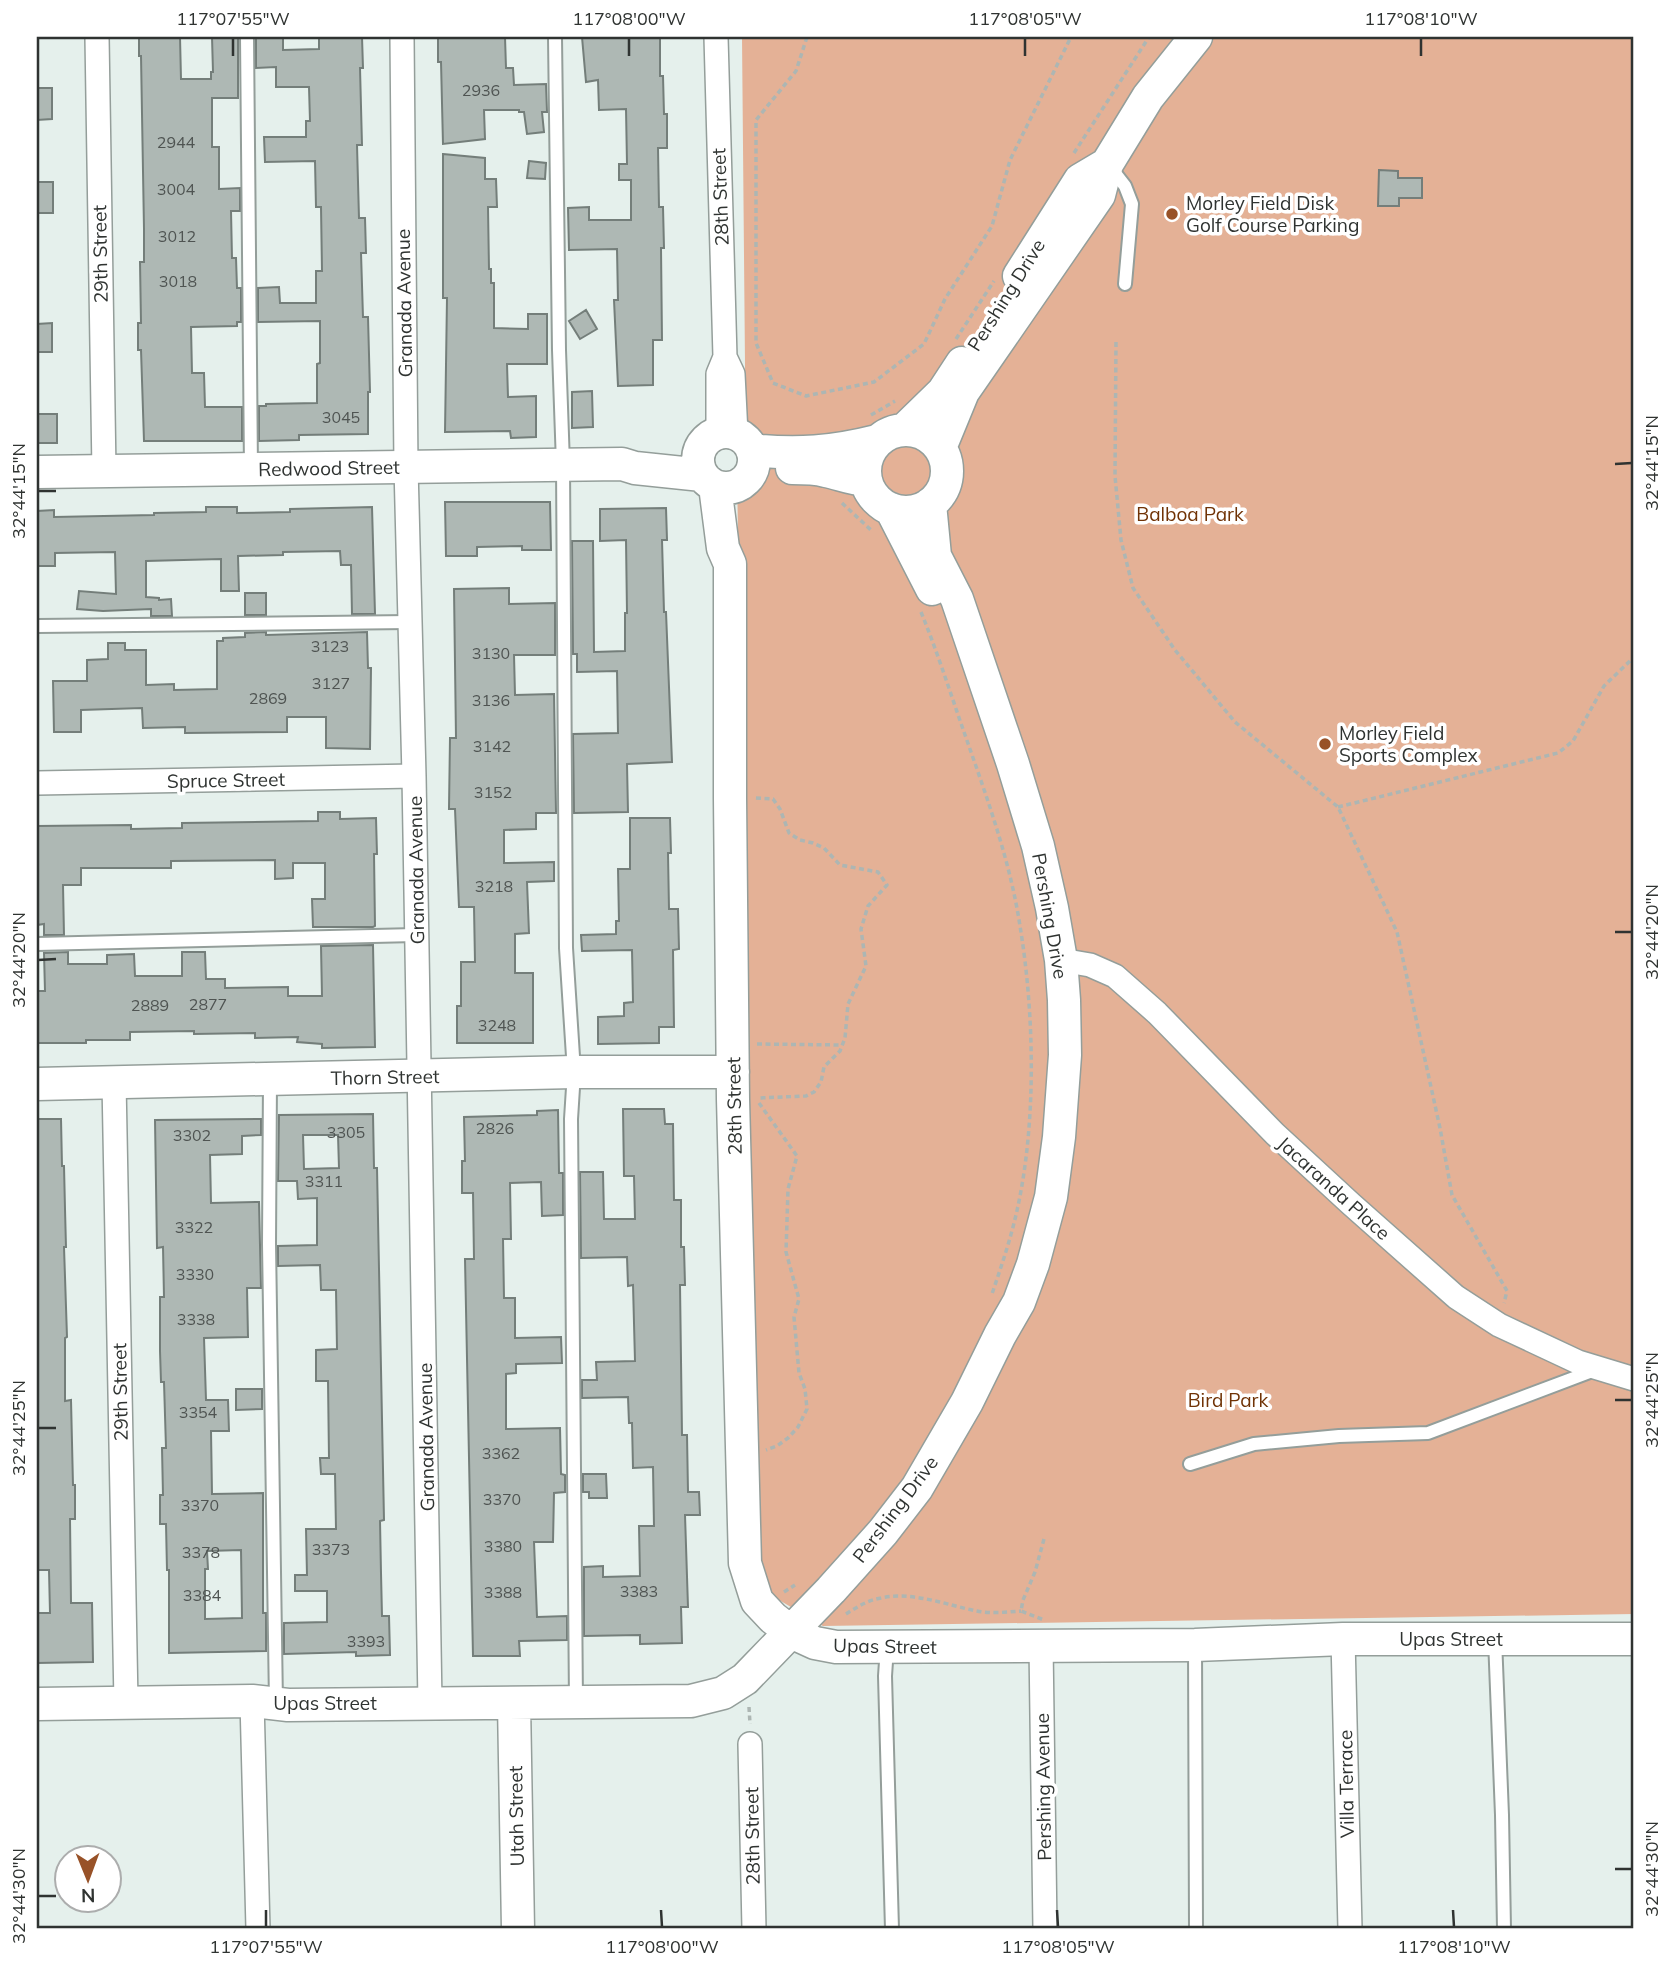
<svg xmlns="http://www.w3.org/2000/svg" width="1671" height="1966" viewBox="0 0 1671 1966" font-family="Mulish,sans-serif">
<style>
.green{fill:#e4b196}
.building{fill:#aeb8b4;stroke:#747e7a;stroke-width:2;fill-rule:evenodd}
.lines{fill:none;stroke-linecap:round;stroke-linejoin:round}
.lane-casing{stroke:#949e9a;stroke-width:16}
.street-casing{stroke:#949e9a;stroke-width:26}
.secondary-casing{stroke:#949e9a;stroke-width:35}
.path{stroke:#adb6b3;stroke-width:3.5;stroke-dasharray:5 3.5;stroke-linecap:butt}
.lane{stroke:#fff;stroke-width:12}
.street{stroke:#fff;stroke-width:23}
.secondary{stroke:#fff;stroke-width:32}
.ticks{fill:none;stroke:#2f3331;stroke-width:2.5}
.poi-dot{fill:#985228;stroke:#fff;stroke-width:2.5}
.labels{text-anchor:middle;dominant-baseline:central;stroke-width:7;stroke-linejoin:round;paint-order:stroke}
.number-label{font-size:16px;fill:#4f5452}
.street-label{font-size:19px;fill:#2f3331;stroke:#fff}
.poi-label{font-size:19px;fill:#2f3331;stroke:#fff;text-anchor:start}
.park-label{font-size:19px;fill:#703306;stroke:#fff}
.neatline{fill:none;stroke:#2f3331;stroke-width:2.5}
.ticks-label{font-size:18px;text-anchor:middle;fill:#2f3331}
</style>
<rect width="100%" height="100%" fill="#e5f0ec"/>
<path class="green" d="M742,37H1634V1614L823,1626L774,1597L755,1610L737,472L746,474Z"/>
<path class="building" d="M139,37H180L181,79H211V72H213L212,37H238V98H212V147H219V189L240,188V211H231L232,258H236L237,288H241V322H237V326L191,327L192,373H204L205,407H242V441H144L141,350H138V323H141L140,262H144V229L141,56H139Z
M256,37H283V50L319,49V37H362L363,68H360L362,145H357L359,218H365L366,253H361L363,317H368L370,392H368V434L299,435V440L259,441V406H266V404L317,403V364L320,363V321L258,322V288L279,287L280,303H316V271H322L321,207H316L315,161L265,162L264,137H306V121H310L309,87H276V67L256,68Z
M438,37H505L506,68H513L514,85L546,84L547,112H542L544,132L527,134L524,112H519V110H484L485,139L443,144L441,62H438Z
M582,37H660V76H663L664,114H667V148H658L659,207H663L664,248H661L662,340H653V385L618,386L614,300H618L617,249L569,250L568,208L589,207V220H631V180H619V164H627L626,109L599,110L598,80L586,82Z
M37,88H52V119L37,120Z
M443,154L485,158V179H496L497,207H488L489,269H491V283H494V328L528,329V314H547V364H507L508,397L536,396V437L511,438L510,431L445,432L447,298H443Z
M529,161L546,163L545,179L527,178Z
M1379,170L1398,171V178H1422V198H1399V206H1378Z
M37,182H53V213H37Z
M586,310L597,329L580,339L569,321Z
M52,323V352H37V324Z
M592,391L593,427L572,428V392Z
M37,414H57V443H37Z
M445,502H550L551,550H522V546L477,547V556H446Z
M206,507H237V513L290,512V509L372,507L375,614H352L351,565H341L340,551L283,552V555L238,556L239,591H221V559L146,561V597L159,598V600L171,599L172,616H151V609L103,611L77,609L79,591L116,594L115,552L55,553V566H37V511L54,510V517L154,515V513L206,512Z
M666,508L667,540H662L664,612H666L672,762L627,764L628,812L574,813L573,734L618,733L617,671L577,672V654H573L572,541H593L594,652L625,651V613H627L626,540L600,541V509Z
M509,588V604L555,603V655H514L515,695L554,694L556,813H536V829L504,830V863L554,862V881L527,882L529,933L515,934V973H533V1043H457V1006H461V962H475L474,907H459L455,809H449L450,738H456L454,589Z
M245,593H266V615H245Z
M266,632V635L367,632L368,668H371L370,749L326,748V717H287V732L185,733V727L143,728L142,708L81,710V732H54L53,681H87V660L108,659V643H125V650H146V685L174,684V690L217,689V641H223V638L245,637V633Z
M318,812H340V819L376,818L377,854H374L375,926L373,927H313L312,899H325V863H293V878L275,879V860L171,861V868H81V885H63L64,935H44V924L37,925V826L131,825V829L182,828V823L318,821Z
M630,818H670L671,853H668L669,909H678L679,949L673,950L674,1027H659V1043L598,1044V1017L624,1016V1003L633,1002L632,950L582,951L581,935L616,934V921H619L618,869H630Z
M373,945L375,1047L322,1048V1044L297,1042L298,1037L255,1038V1033L194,1034V1031L130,1032V1040H86V1043H37V991H45L44,953L68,952V964H107V955L134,954L135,976H182V952H205L206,979H225V988L288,987V996H322L321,946Z
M623,1109H664L665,1124H673L674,1200H681V1247H684L685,1285H680L682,1435H687L688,1492H699L700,1515H685L688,1607H681L682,1643L640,1644V1635L584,1636V1567L603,1566V1577L640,1576L639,1526H654L653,1467L633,1468L632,1423H629L628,1397L582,1398V1380H597L596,1362L635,1361L633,1285L628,1286L627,1257L581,1258L580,1172H603L604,1219H635L634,1176H624Z
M558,1110L559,1173H563V1215L542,1216L541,1182L510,1183L511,1239H503L504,1298H515V1338L561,1337L562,1363L516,1364V1373L506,1374V1429L560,1428L561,1474L565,1475V1492L554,1493L553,1542H534L537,1617L567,1616V1640L519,1641L520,1656H473L465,1259H474L473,1193H462V1161H465L464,1117L537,1115V1111Z
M373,1114L374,1168H377L384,1520L380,1521L381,1573L382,1616H389L390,1655L356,1656V1652L284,1654V1623L327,1622V1591H295V1575H307L306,1529H336L335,1474H321L320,1458H329L328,1381H316V1350L337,1349L336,1290H321L320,1265L278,1266V1246L317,1245V1198L298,1199L297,1181H278L279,1115ZM303,1135H338L339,1168L304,1169Z
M37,1119H61L62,1166H64L65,1209L66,1247H64L67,1337L65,1338V1401L71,1400L73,1485H75V1519H70L71,1603H92L93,1662L37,1663V1613H50L49,1570H37Z
M261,1119V1135L242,1136V1154L210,1155L211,1203L259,1202L261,1288H247L248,1337L204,1338L206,1400H228L229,1431H211L212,1494L263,1493V1613H266V1651L169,1653V1570H167L166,1524H160V1495H163L162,1448H166L164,1382H161L160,1351V1297H164L163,1247L157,1248L155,1120ZM241,1550L242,1618L205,1619V1569H208L207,1551Z
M236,1389H262V1409L236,1410Z
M583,1474H606L607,1498H589V1492H583Z"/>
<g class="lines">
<g class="lane-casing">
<path id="lane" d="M247,37L251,469
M555,37L559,350L563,464L566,948L574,1072L571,1119L576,1702
M1111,168L1125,186L1132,204L1125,284
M37,626L410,622
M37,944L416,935
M270,1079L269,1244L276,1703
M1190,1464L1254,1444L1339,1436L1428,1433L1595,1370
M1495,1639L1502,1815L1504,1929
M1195,1645L1196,1929
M887,1647L885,1676L892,1929"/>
</g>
<g class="street-casing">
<path id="street" d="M97,37L104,471
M402,37L406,467L414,776L430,1703
M716,37L725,357L718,374V434
M725,357L733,374L736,434
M37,783L414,776
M1061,960L1090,965L1115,976L1157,1013L1275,1134L1351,1204L1456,1297L1499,1325L1578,1362L1634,1379
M114,1082L126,1702
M1343,1639L1350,1929
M1041,1645L1045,1929
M252,1701L258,1929
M750,1744L754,1929"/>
</g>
<g class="secondary-casing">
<path id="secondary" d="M1019,276L1080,180L1107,164
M905,429L943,392L962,363
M865 471a41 41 0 1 1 82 0a41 41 0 1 1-82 0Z
M698 460a28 28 0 1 1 56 0a28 28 0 1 1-56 0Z
M940,448L963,392L1099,195L1107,164L1148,97L1196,37
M752,450C797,455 833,452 877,441
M792,468C804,468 815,468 826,471C840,474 851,479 866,480
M37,472L622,464L635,468L702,475
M715,486L723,548L730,564V798L733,1099L745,1563L757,1601L773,1618L791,1632L815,1643L836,1647L1195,1645L1343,1639H1634
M891,509L932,589
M37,1084L574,1072H733
M514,1703L518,1929
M37,1704L252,1701L288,1705L691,1701L723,1693L745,1679L831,1590L883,1532L917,1488L967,1402L1000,1335L1019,1302L1033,1264L1051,1197L1059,1137L1065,1055L1064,1000L1061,960L1052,908L1038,846L1013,764L957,599L935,556L930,504"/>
</g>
<path class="path" d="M807,37L796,71L756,120V343L773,383L806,396L874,382L924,344L945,299L992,226L1010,160L1071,37
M1074,153L1149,37
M956,339L994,281
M1116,342L1115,476L1121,540L1133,588L1175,650L1235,722L1338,807L1397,932L1440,1128L1452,1195L1507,1291L1504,1303
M871,415L895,401
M842,503L872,531
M921,612C937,651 950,692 964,732C986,795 1010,860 1020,926C1035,1017 1037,1133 1014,1223C1008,1247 1000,1270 992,1294
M756,798L773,799L780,809L789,833L800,840L813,843L824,848L840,865L878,872L887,885L868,906L861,929L866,966L848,1004L845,1038L840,1051L824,1067L821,1082L814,1092L806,1096L758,1098
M1338,807L1558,753L1573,741L1604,686L1634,657
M757,1044L842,1045
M759,1103L797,1156L788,1189L786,1252L799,1299L794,1317L799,1373L805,1389L807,1409L798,1427L788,1438L777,1446L766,1450
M1044,1539L1035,1572L1023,1600L1021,1611L1044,1620
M784,1592L795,1585
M846,1614C857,1607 868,1600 881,1598C913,1591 946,1605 977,1611C991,1614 1007,1612 1021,1611
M749,1707L750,1724"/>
<use href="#lane" class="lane"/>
<use href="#street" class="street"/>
<use href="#secondary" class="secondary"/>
</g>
<path class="ticks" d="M233,38V56M629,38V56M1025,38V56M1421,38V56M1615,464L1632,463M38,491H56M1615,932H1632M38,960L56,959M1615,1400H1632M38,1428H56M1615,1869H1632M38,1896H56M266,1910V1927M661,1910L662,1927M1057,1910L1058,1927M1453,1910L1454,1927"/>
<g class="poi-dot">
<circle cx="1172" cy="214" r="7"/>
<circle cx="1325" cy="744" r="7"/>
</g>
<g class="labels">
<g class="number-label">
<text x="481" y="90">2936</text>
<text x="176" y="142">2944</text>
<text x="176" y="189">3004</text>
<text x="177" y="236">3012</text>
<text x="178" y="281">3018</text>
<text x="341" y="417">3045</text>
<text x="330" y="646">3123</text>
<text x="491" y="653">3130</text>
<text x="331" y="683">3127</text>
<text x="268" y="698">2869</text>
<text x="491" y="700">3136</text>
<text x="492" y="746">3142</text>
<text x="493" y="792">3152</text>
<text x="494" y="886">3218</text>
<text x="208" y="1004">2877</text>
<text x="150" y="1005">2889</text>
<text x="497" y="1025">3248</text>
<text x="495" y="1128">2826</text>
<text x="346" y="1132">3305</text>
<text x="192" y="1135">3302</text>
<text x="324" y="1181">3311</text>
<text x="194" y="1227">3322</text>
<text x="195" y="1274">3330</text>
<text x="196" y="1319">3338</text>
<text x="198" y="1412">3354</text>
<text x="501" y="1453">3362</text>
<text x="502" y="1499">3370</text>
<text x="200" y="1505">3370</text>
<text x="503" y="1546">3380</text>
<text x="331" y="1549">3373</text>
<text x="201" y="1552">3378</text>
<text x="639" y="1591">3383</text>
<text x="503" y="1592">3388</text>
<text x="202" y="1595">3384</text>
<text x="366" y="1641">3393</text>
</g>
<g class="street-label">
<text transform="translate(720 197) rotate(-92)">28th Street</text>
<text transform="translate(100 254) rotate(-91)">29th Street</text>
<text transform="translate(1006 295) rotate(-58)">Pershing Drive</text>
<text transform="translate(404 303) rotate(-91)">Granada Avenue</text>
<text transform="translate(329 468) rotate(-1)">Redwood Street</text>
<text transform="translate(226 780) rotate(-1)">Spruce Street</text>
<text transform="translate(416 870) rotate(-91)">Granada Avenue</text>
<text transform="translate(1050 916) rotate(80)">Pershing Drive</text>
<text transform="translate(385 1077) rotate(-1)">Thorn Street</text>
<text transform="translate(734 1106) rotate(-91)">28th Street</text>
<text transform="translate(1334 1188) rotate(42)">Jacaranda Place</text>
<text transform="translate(120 1392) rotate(-91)">29th Street</text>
<text transform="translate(426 1437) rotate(-91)">Granada Avenue</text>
<text transform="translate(895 1509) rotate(-53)">Pershing Drive</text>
<text x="1451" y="1639">Upas Street</text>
<text transform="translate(885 1646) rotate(1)">Upas Street</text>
<text x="325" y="1703">Upas Street</text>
<text transform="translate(1346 1784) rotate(-91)">Villa Terrace</text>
<text transform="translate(1043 1787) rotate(-91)">Pershing Avenue</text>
<text transform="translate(516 1816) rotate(-91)">Utah Street</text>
<text transform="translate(752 1836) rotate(-91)">28th Street</text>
</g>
<g class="poi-label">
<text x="1186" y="203">Morley Field Disk<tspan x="1186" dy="22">Golf Course Parking</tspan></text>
<text x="1339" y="733">Morley Field<tspan x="1339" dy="22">Sports Complex</tspan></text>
</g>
<g class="park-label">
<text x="1190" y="514">Balboa Park</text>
<text x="1228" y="1400">Bird Park</text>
</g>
</g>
<rect width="1671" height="1966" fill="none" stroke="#ffffff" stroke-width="77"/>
<g transform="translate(88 1879) rotate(179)"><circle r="33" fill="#ffffff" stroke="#acadad" stroke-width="2"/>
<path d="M0-5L12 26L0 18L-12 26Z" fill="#985228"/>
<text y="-10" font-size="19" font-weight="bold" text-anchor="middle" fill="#2f3331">N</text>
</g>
<rect x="38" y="38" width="1594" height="1889" class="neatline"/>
<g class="ticks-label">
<text x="233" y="25">117°07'55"W</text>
<text x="629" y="25">117°08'00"W</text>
<text x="1025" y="25">117°08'05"W</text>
<text x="1421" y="25">117°08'10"W</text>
<text transform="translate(1652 463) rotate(-90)" y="6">32°44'15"N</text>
<text transform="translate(19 491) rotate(-90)" y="6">32°44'15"N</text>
<text transform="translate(1652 932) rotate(-90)" y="6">32°44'20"N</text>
<text transform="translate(19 960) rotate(-90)" y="6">32°44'20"N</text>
<text transform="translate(1652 1400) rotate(-90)" y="6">32°44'25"N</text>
<text transform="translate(19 1428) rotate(-90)" y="6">32°44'25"N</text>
<text transform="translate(1652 1869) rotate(-90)" y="6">32°44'30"N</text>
<text transform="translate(19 1896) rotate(-90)" y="6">32°44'30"N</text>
<text x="266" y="1953">117°07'55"W</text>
<text x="662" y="1953">117°08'00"W</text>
<text x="1058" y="1953">117°08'05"W</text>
<text x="1454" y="1953">117°08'10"W</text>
</g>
</svg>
